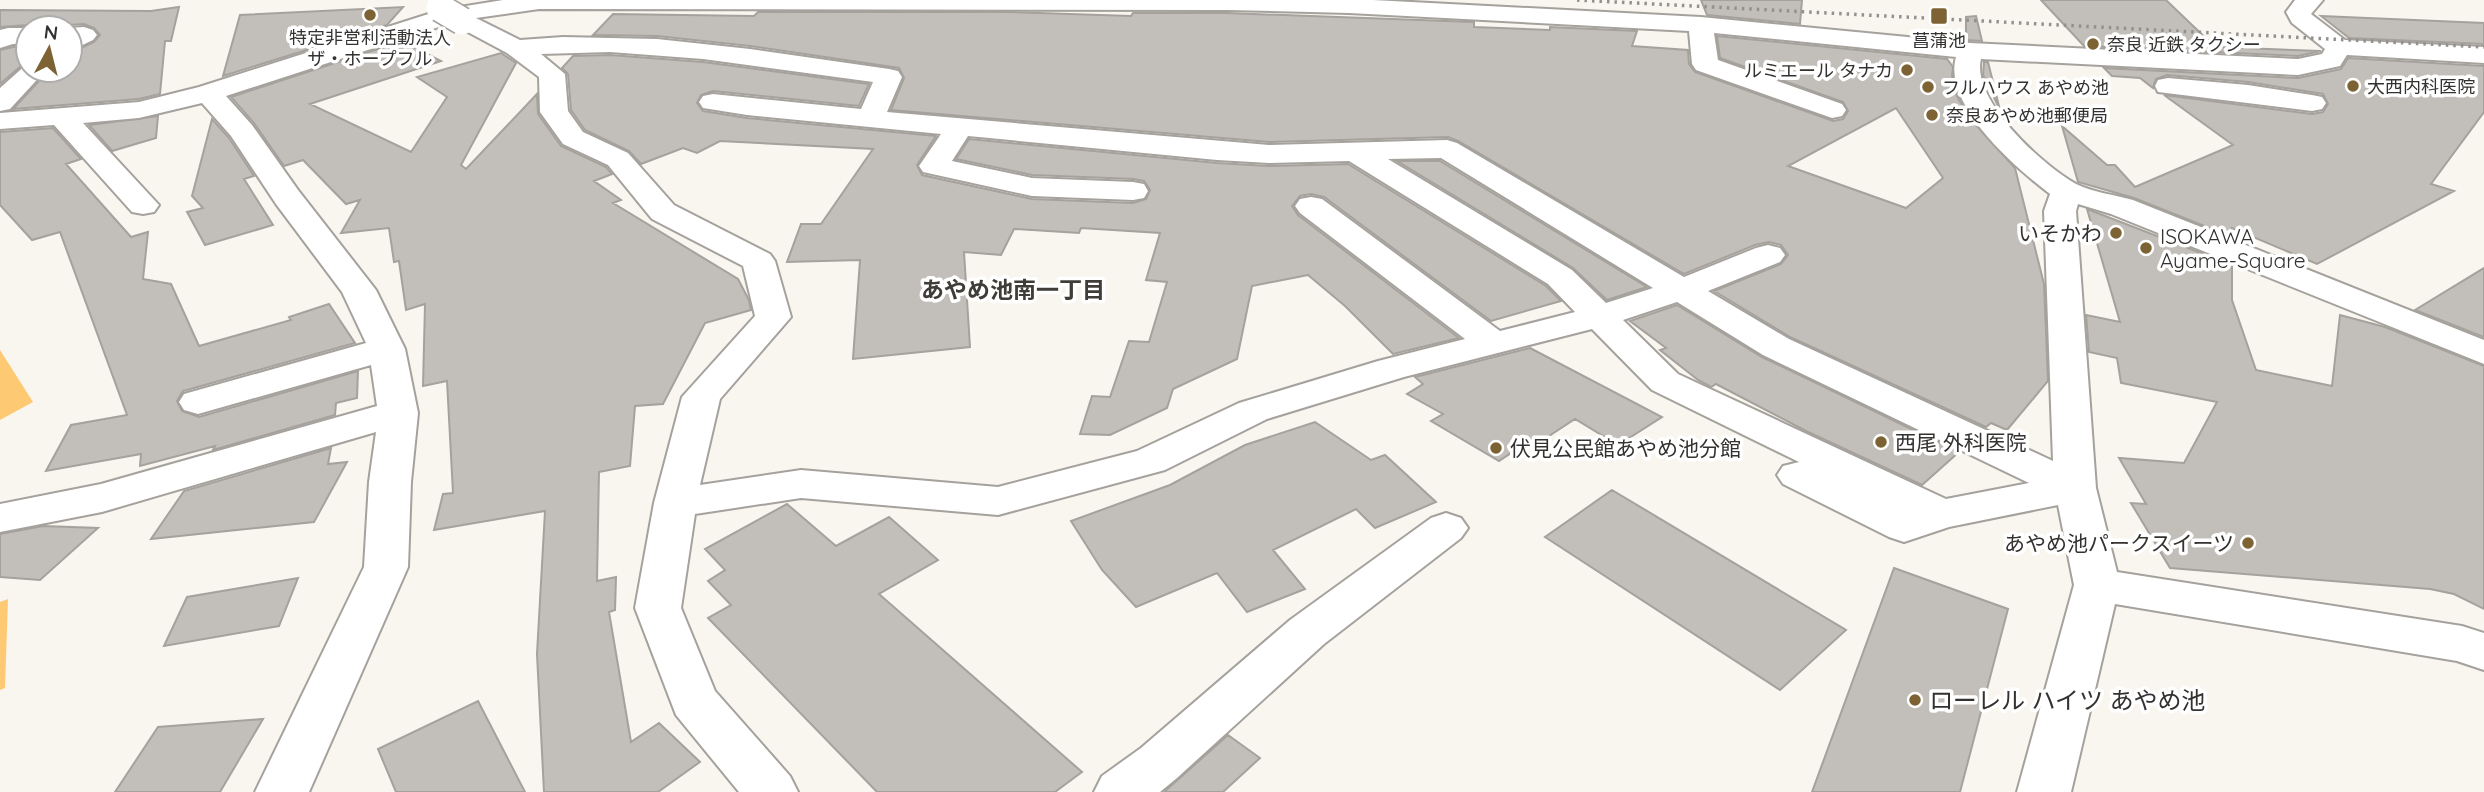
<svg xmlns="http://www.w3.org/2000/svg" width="2484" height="792" viewBox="0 0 2484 792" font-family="Quicksand,'Noto Sans JP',sans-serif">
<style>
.water{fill:#fdca73}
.building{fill:#c2beb9;stroke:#a5a19c;stroke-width:2;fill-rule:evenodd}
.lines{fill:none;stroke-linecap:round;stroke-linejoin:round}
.minor-casing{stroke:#a5a19c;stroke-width:4}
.minor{fill:#fff;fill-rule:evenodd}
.rail{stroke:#93918d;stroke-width:3.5;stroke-dasharray:2.5 5;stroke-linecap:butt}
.minor-bridge-casing{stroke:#a5a19c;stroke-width:30;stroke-linecap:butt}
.minor-bridge{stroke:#fff;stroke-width:27}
.poi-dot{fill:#7d6234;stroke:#fff;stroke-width:2.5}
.labels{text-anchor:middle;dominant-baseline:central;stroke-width:7;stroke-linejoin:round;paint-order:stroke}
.far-poi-label{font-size:18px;fill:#343230;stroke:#fff;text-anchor:start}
.poi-label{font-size:21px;fill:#343230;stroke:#fff;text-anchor:start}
.neighbourhood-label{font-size:23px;font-weight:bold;fill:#403d38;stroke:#fff}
.near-poi-label{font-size:24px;fill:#343230;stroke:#fff;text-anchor:start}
</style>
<rect width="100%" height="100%" fill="#f9f6f0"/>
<path class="water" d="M0,350L33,402L0,420Z
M8,599L5,688L0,690V602Z"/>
<path class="building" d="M1701,0H1802L1800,24L1707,15Z
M2041,0H2166L2215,47L2321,51L2298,56L2084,46Z
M179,7L171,41H165L160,94L139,99L13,109L49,70H70V53L94,42L100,35L94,28L84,24L68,25L65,28H31L28,25L0,27V10L151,11Z
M403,7L387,25L223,76L240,15Z
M758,12H1012L1131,16L1133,13H1227L1474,22V27L1550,30V27L1637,31L1632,46L1688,50L1689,64L1695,72L1833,121L1843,119L1848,111L1843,102L1720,58L1717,36L1947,59L1953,67L1952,76L1957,96L1968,116L2015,168L2044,284L2048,381L2007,430L1991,423L1986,427L1790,337L1714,291L1781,264L1788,255L1781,245L1769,242L1755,245L1684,274L1458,141L1448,137L1269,142L891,110L904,78L899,68L750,46L657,36L593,35L613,14L754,16ZM1896,108L1943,178L1906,208L1788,166Z
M1976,16L1982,41L1966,40V17Z
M2321,16L2484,23V44L2349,38Z
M402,41L441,61L310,104L411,152L447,97L417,77L501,53L516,63L461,165L466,169L537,94L538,114L561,146L606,167L612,174L594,181L621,200L613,203L738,279L749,300L751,310L705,323L663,404L635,406L630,466L599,472L597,581L616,577L615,610L609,612L631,742L659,723L700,762L658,792H544L537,654L545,511L434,530L443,494L453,493L447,381L423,386L425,304L406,310L399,261L394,262L389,228L341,233L360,200L346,204L303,160L284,166L254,123L231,97Z
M13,47H28V60L0,84V50Z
M610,55L703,62L869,84L859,106L713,91L701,95L697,103L703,111L747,118L936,136L917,165L922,175L1032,199L1133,203L1146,199L1150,190L1144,181L1133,179L1032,175L956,159L969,139L1217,163L1269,166L1348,164L1546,286L1561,301L1491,321L1324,197L1311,194L1300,196L1292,206L1298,215L1459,338L1393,354L1345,306L1308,275L1252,286L1237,359L1173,389L1167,408L1110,435L1080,434L1092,396L1110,397L1129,341L1149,342L1167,282L1146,280L1160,233L1081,228L1079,233L1014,229L1001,255L964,252L970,347L853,359L860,260L787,262L801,224H821L873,149L720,141L697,153L683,148L641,164L629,151L585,130L571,110L568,74L562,68L573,56Z
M2348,58L2484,66V112L2431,184L2454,191L2317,264L2232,228V237L2134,198L2078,182L2062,126L2107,165H2115L2135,187L2233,145L2164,95L2312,114L2323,112L2328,104L2323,94L2248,82L2167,75L2156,79L2153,88L2140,78L2112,76L2104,68L2298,78L2341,69Z
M1984,62H1988L2000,110L1983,75Z
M158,116L156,138L112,151L89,125Z
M212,119L229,138L254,176L244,179L273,225L205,245L187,212L203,208L192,196Z
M53,128L81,159L66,164L131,237L148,232L143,279L171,284L199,346L291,320L289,317L329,304L355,343L183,391L177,401L182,411L199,417L358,371L357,398L336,403L335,415L213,450L215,446L140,466L141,454L46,471L71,425L127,415L60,232L32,240L0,205V132Z
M1397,161H1440L1647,287L1607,300L1573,268Z
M2087,209L2232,265V300L2256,370L2332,386L2340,315L2385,327L2484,366V609L2454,594L2430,589L2170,568L2131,503L2146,504L2119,458L2184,463L2217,402L2121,383L2117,358L2089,352L2086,315L2120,322Z
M2484,268V337L2415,310Z
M1677,305L1762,357L1959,452L1922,485L1806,431L1716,384L1711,387L1698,380L1660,350L1666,348L1630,321Z
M1530,348L1662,417L1618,445L1575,419L1540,442L1532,439L1499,461L1431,421L1443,414L1407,394L1423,384L1415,377Z
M1315,422L1371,460L1385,455L1436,502L1375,528L1356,509L1273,550L1305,589L1247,612L1217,573L1136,607L1102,570L1071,521L1170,485L1245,445Z
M331,448L328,464L347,462L314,522L151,539L184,491Z
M1612,490L1846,630L1780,690L1545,537Z
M787,504L836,546L889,517L938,560L879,594L1082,772L1055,792H877L708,618L731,605L708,581L725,570L705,549Z
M43,526L98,528L40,580L0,577V534Z
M1894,568L2008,609L1960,792H1812Z
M298,578L279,626L164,646L187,597Z
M478,701L525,792H396L378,749Z
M263,719L220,792H115L158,727Z
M1228,735L1260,758L1223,792H1164Z"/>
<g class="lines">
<g class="minor-casing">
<path id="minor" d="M503,0H1373L1701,17L1970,43L2298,59L2322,54L2325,49L2292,23L2286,12L2295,0H2323L2311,14L2345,40L2484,47V63L2347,55L2340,66L2298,75L1981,59C1971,100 2042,165 2076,184C2092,192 2115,195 2133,200L2484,340V364L2111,214L2078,204L2076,211L2096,488L2117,572L2462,626L2484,633V670L2457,661L2115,604L2071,792H2017L2074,585L2058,505L1949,527L1904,542L1889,537L1783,484L1777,475L1783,466L1799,462L1652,390L1592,329L1404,377L1267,419L1165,470L998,515L801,498L695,514L681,608L715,691L790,776L798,792H739L676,715L635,608L654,503L682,397L755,316L743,266L652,219L608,165L563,144L540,112L539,77L507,53L451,23L226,96L252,125L298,190L376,290L405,349L418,413L411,482L408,567L309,792H255L364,567L369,482L376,432L102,512L0,532V504L101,484L377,406L371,365L198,414L184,410L179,402L184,394L366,343L342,292L276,204L231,136L202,103L139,118L83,123L159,205L154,212L143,214L132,212L54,125L0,129V113L139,102L199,87L441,10ZM539,9L1227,10L1349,13L1689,31L1692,64L1696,70L1832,118L1842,116L1846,110L1842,104L1718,60L1714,33L1956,57C1942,105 2016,168 2050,194L2044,211L2053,461L1789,339L1708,291L1780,262L1785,255L1780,248L1768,245L1756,248L1684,277L1457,143L1447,140L1269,145L887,112L902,77L898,71L889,69L750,49L657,39L563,37L520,40L476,18ZM610,52L703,59L873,82L861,109L713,94L703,96L699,102L703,108L747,115L941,134L919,166L923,172L1032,196L1133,200L1144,198L1148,191L1144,184L1133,182L1032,178L952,161L968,136L1217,160L1269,163L1349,161L1548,284L1575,312L1500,331L1322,199L1311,197L1300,199L1295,206L1300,213L1465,339L1378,361L1239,403L1137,451L998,487L801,470L700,485L720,399L791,317L775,261L770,254L674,205L628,153L583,132L568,111L565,74L541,54ZM1441,158L1653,288L1606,303L1572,270L1388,159ZM1677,302L1763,355L2029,483L1946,499L1678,374L1623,320Z
M84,27L93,30L97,35L93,40L70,51L68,28Z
M8,28H28V44H13L0,48V30Z
M28,63V70H46L10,109L0,111V88Z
M2168,78L2248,85L2312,95L2322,97L2326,103L2322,109L2312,111L2158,92L2155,86L2158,80Z
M1446,513L1461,518L1468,528L1461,538L1324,644L1177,778L1160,792H1094L1102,776L1141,748L1290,620L1431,518Z"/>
</g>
<use href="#minor" class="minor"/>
<path class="rail" d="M1577,0L2484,47"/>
<g class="minor-bridge-casing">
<path id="minor-bridge" d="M440,8L462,21"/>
</g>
<use href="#minor-bridge" class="minor-bridge"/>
</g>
<g class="poi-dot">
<circle cx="370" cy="15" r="7"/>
<rect x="1930" y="7" width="18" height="18" rx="3.5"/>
<circle cx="2093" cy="44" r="7"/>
<circle cx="1907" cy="70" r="7"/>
<circle cx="2353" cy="86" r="7"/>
<circle cx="1928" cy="87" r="7"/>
<circle cx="1932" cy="115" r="7"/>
<circle cx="2116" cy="233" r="7"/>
<circle cx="2146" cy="248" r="7"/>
<circle cx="1881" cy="442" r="7"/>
<circle cx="1496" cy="448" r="7"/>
<circle cx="2248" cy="543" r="7"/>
<circle cx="1915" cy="700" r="7"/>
</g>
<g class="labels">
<g class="far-poi-label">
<text x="370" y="37" text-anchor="middle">特定非営利活動法人<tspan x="370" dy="21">ザ・ホープフル</tspan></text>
<text x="1939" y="40" text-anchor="middle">菖蒲池</text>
<text x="2107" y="44">奈良 近鉄 タクシー</text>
<text x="1893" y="70" text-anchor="end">ルミエール タナカ</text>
<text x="2367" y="86">大西内科医院</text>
<text x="1942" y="87">フルハウス あやめ池</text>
<text x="1946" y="115">奈良あやめ池郵便局</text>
</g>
<g class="poi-label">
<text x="2102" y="233" text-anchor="end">いそかわ</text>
<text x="2160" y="236">ISOKAWA<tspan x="2160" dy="24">Ayame-Square</tspan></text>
<text x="1895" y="442">西尾 外科医院</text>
<text x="1510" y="448">伏見公民館あやめ池分館</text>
<text x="2234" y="543" text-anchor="end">あやめ池パークスイーツ</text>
</g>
<g class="neighbourhood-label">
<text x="1013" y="289">あやめ池南一丁目</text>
</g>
<g class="near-poi-label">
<text x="1929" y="700">ローレル ハイツ あやめ池</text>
</g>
</g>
<g transform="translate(49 49) rotate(7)"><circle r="33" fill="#ffffff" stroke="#aeadac" stroke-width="2"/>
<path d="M0-5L12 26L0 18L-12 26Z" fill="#7d6234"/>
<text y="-10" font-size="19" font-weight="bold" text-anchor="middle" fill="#343230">N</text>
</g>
</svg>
